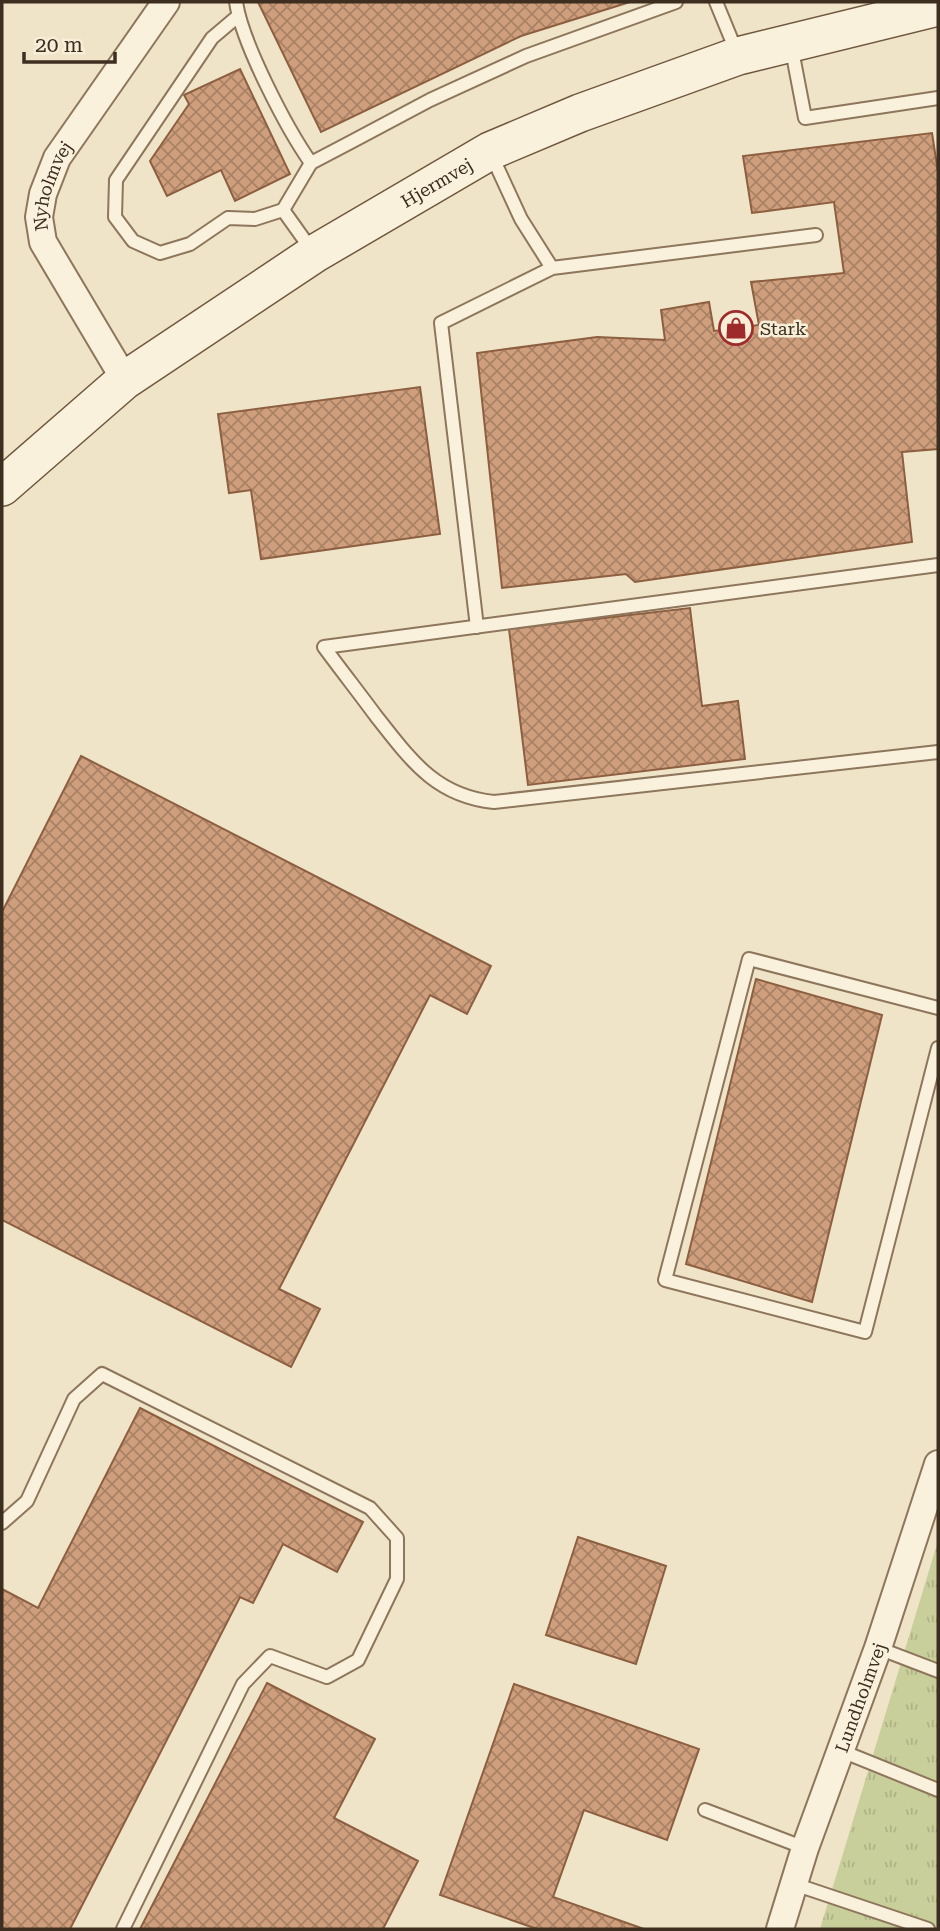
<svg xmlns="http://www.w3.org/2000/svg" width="940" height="1931" viewBox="0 0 940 1931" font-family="'Roboto Serif',serif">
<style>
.grass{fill:url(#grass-tufts)}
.building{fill:url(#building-cross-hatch);stroke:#8d5f41;stroke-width:2}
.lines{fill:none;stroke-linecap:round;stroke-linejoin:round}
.lane-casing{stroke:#8d765c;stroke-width:16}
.street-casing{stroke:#8d765c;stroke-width:30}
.secondary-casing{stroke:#6f573f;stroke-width:40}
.lane{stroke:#faf1dc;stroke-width:12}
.street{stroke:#faf1dc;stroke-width:26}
.secondary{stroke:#faf1dc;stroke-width:37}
.labels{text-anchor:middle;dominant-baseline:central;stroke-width:5;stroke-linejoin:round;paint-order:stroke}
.street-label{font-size:18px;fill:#3d2e20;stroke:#f7eed8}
.poi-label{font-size:18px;fill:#3d2e20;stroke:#f7eed8;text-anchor:start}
</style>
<defs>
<pattern id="grass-tufts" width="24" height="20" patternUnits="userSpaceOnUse" patternTransform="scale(1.75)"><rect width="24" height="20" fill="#c9cf9b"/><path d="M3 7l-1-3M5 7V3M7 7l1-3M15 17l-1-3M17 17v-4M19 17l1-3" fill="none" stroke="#aeb285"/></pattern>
<pattern id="building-cross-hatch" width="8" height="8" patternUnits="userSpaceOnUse" patternTransform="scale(1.75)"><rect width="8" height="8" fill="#cf9f7d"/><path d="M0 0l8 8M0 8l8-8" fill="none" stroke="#a98266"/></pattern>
</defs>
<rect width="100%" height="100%" fill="#f0e4c8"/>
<path class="grass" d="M938,1541V1929H820Z"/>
<path class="building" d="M258,2H630L521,36L321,132Z
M240,69L290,174L235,201L221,170L167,196L150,161L189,104L184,95Z
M932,133L938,172V449L902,452L912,542L635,582L626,574L502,588L477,353L597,337L665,340L661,310L709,302L714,331L759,325L751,282L844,273L834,202L752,213L743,156Z
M420,387L440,534L261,559L251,490L229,493L218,414Z
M690,608L702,706L738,701L745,759L528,785L509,629Z
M81,756L491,966L467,1014L430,995L279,1289L320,1309L291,1367L2,1220V912Z
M756,979L882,1015L812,1302L686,1264Z
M140,1408L363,1522L337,1572L283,1544L253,1603L240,1597L70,1929H2V1589L38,1608Z
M578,1537L666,1566L636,1664L546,1635Z
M267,1683L375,1739L334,1818L418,1861L383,1929H140Z
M514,1684L699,1749L667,1840L584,1810L553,1897L644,1929H537L440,1895Z"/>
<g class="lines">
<g class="lane-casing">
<path id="lane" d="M236,2C242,43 287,129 311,163
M716,2L737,53
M238,16L212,38L116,180L115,217L133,241L160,253L190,244L228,218L255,219L283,210L311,163L351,142L430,100L526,56L676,2
M791,45L805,118L938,98
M491,154L521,219L552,268
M283,210L313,252
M938,565L324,647C341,670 359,693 376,716C410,759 435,796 494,802L938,752
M477,627L441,323L552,268L816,235
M938,1008L749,959L665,1280L865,1332L938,1048
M2,1523L27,1501L74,1399L102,1374L370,1508L397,1538V1579L358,1660L327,1677L270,1656L243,1684L123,1929
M878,1648L938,1671
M839,1750L938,1790
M705,1810L805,1848
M794,1884L928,1929"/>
</g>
<g class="street-casing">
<g id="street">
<path id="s1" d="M125,380L43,242L39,217L43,194L57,158L166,2"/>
<path id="s2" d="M780,1929L805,1848L878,1648L938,1464"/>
</g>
</g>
<g class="secondary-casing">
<g id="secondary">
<path id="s3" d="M2,487L125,380L314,254L490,151L580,113L738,56L938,7"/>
</g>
</g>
<use href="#lane" class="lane"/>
<use href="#street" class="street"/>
<use href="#secondary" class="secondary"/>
</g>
<defs>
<g id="shop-ring" transform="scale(1.75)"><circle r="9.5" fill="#f7eed8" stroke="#9e2a2b" stroke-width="1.5"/><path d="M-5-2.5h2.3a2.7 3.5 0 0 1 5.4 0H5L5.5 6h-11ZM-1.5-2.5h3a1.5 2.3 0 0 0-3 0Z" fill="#9e2a2b"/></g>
</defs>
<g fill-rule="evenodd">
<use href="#shop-ring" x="736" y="328"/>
</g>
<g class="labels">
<g class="street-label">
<text stroke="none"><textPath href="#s3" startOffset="532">Hjermvej</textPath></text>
<text stroke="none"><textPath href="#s1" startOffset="219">Nyholmvej</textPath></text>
<text stroke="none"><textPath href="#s2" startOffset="245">Lundholmvej</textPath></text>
</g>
<g class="poi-label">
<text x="760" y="328">Stark</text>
</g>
</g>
<rect width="940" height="1931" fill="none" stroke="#3d2e20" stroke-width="7"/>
<path d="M24 52v10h91v-10" fill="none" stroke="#3d2e20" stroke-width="3.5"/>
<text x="35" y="52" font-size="21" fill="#3d2e20" stroke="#f7eed8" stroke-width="5" paint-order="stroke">20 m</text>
</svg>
